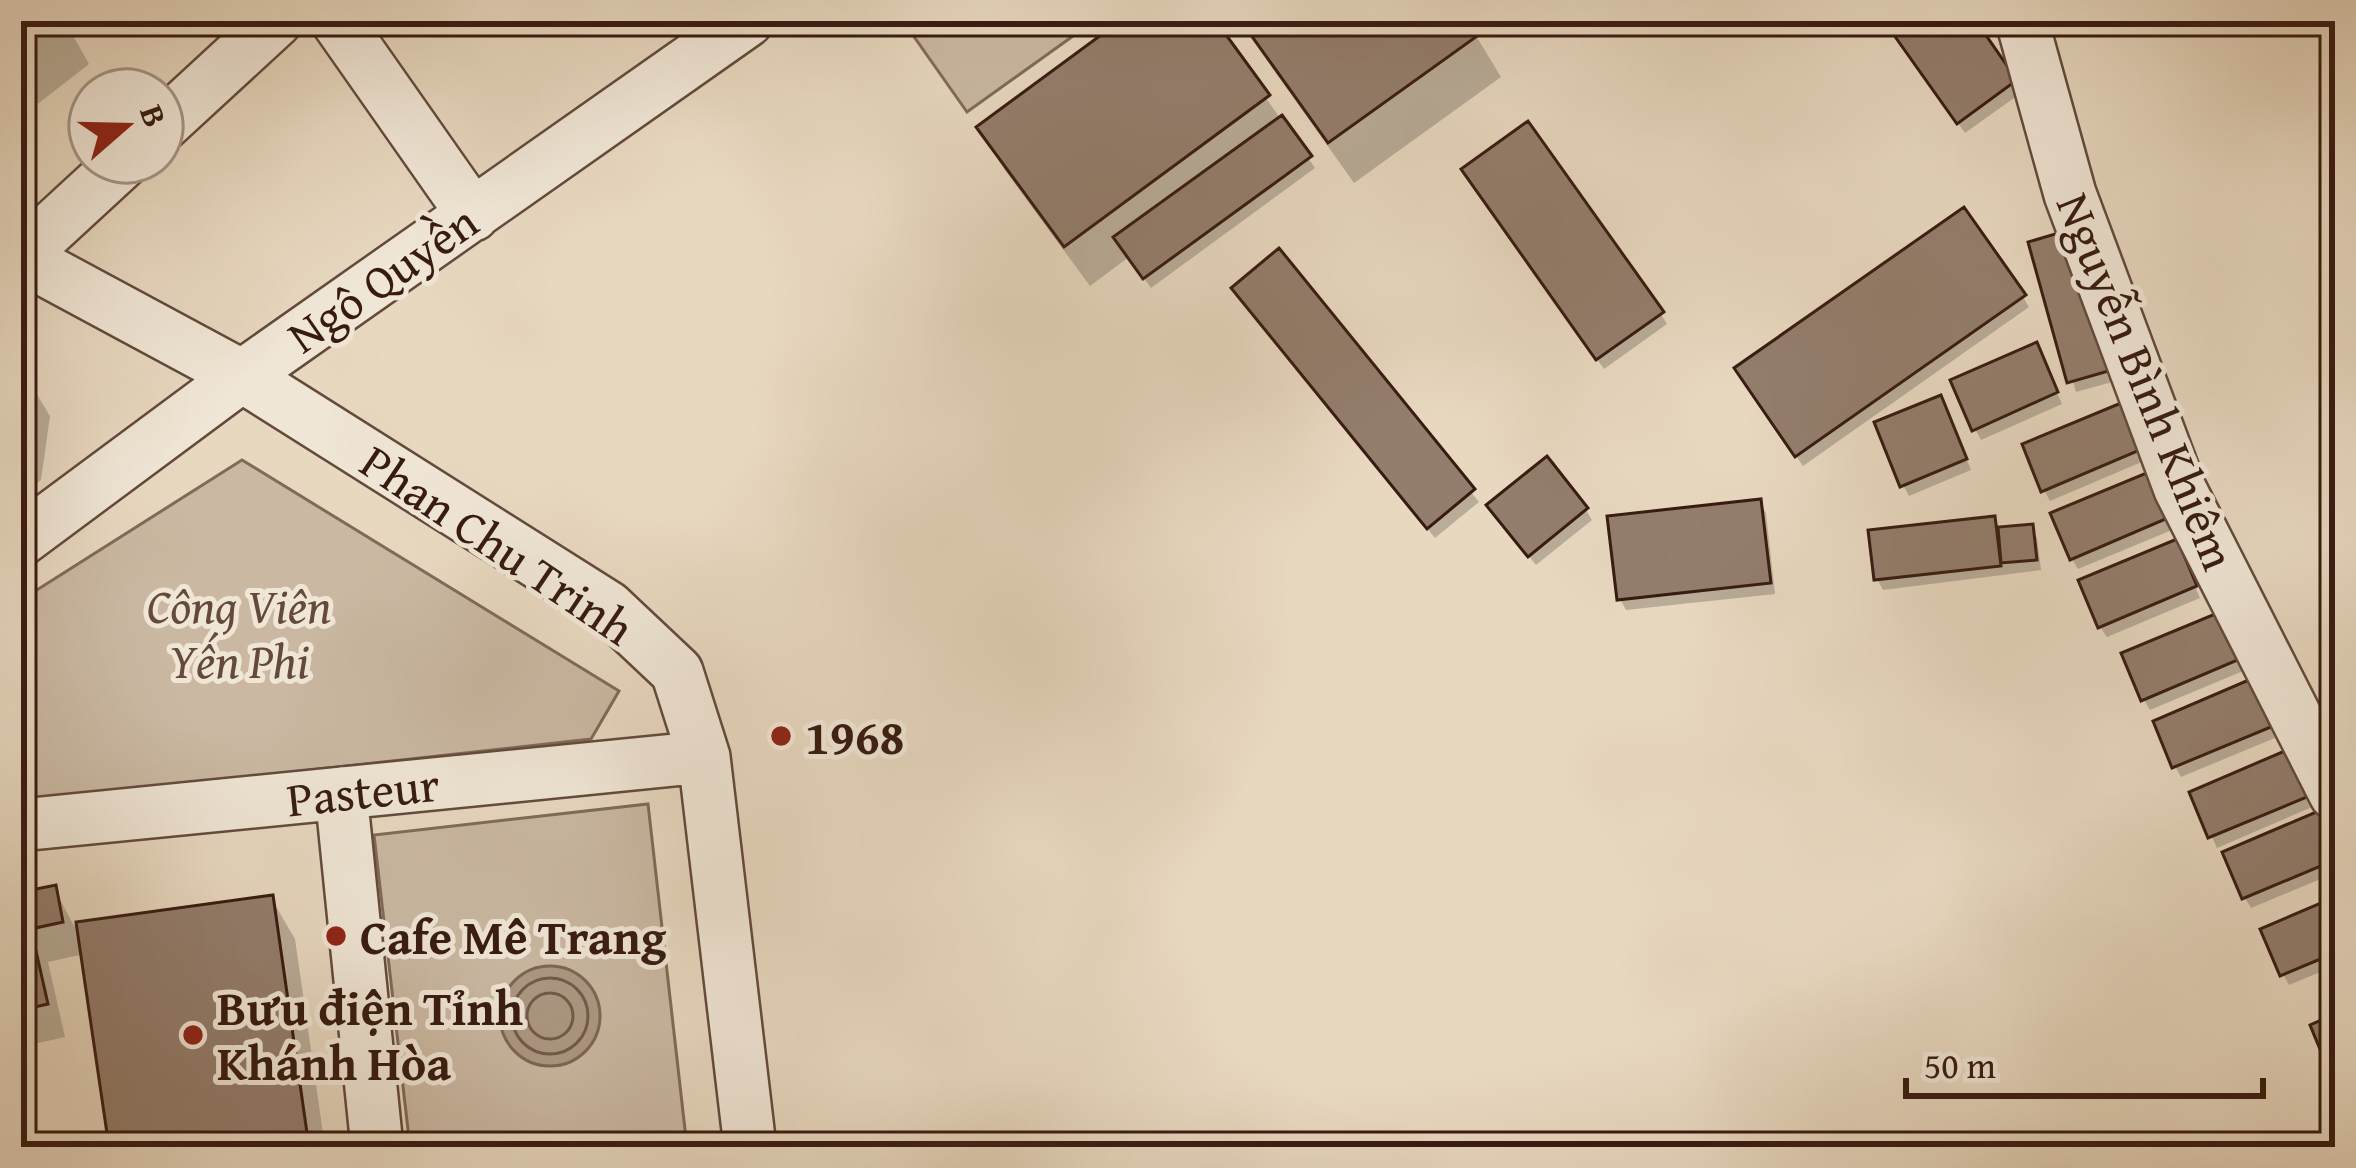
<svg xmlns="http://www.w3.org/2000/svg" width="2356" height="1168" viewBox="0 0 2356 1168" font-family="'Gentium Book Plus',serif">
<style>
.green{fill:#cab8a2;stroke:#806a5a;stroke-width:3}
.water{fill:#ac9884;stroke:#7d6656;stroke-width:3}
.shadow{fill:#0003}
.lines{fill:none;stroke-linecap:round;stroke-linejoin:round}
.shore{stroke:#725a4a;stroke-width:3}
.building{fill:#937d6c;stroke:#371b11;stroke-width:3}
.minor-casing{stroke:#634a3d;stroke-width:56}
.minor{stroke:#f0e6d6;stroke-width:51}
.poi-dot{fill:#8f2418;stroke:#f0e6d6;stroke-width:4.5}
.labels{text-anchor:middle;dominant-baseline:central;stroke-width:10;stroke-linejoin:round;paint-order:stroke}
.street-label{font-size:48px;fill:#371b11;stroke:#f0e6d6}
.park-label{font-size:48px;font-style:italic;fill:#634a3c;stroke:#f0e6d6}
.poi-label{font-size:48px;font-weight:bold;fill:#371b11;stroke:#f0e6d6;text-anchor:start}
</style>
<rect width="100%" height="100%" fill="#e8d8c0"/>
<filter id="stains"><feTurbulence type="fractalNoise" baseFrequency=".00167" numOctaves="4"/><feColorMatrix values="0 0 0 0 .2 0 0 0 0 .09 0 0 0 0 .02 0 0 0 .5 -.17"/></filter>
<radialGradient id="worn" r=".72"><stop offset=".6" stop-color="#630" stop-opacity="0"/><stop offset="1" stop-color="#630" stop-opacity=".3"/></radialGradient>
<path class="green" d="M903,21H1094L967,112Z
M242,460L619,691L591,739L21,802V600Z
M648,804L687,1147H410L374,835Z"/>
<path class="water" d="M500 1016a50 50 0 1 1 100 0a50 50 0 1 1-100 0Z"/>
<path class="shadow" d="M21,21H65L89,64L39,103L21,111Z
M1125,21H1212L1315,168L1151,288L1129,257L1090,286L1004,169L980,128Z
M1239,21H1467L1501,77L1354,183Z
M1886,21H1972L2021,93L1965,133Z
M1471,180L1661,314L1667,324L1604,369Z
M2032,244L2116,381L2076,392Z
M1279,252L1479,502L1435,538L1241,299Z
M2023,297L2029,307L1803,466L1744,379Z
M2041,356L2062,404L1981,440L1975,429Z
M21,378L30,383L50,416L41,480L21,495Z
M2119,407L2144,461L2050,501L2044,490Z
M1946,409L1971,470L1909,496L1903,485Z
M2154,486L2172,530L2078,569L2072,559Z
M1760,502L1766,513L1775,594L1626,610L1620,599Z
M1586,510L1592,520L1536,565L1496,516Z
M1994,519L2000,529L2031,527L2037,538L2041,570L1883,590L1877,579Z
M2182,554L2200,598L2107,637L2100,627Z
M2225,627L2243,671L2150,710L2144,700Z
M2256,693L2275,738L2181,777L2175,766Z
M2291,764L2310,808L2217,848L2192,793Z
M2335,846V873L2251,908L2245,898Z
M54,888L74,926L271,898L295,939L325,1147H112L84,954L48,962L65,1037L21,1047V896Z
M2335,901V966L2289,985L2283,974Z"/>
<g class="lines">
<path class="shore" d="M512 1016a38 38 0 1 1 76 0a38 38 0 1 1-76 0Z
M527 1016a23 23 0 1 1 46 0a23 23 0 1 1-46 0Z"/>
</g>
<path class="building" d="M21,21H46L21,40Z
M1120,21H1216L1270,95L1064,247L976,127Z
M1241,21H1471L1480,34L1328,143Z
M1884,21H1976L2017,80L1957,124Z
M1282,115L1312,156L1143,279L1113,237Z
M1528,121L1664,312L1596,360L1461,169Z
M1964,207L2026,295L1795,457L1734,368Z
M2072,229L2112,370L2067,383L2028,242Z
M1279,248L1475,489L1427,529L1231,288Z
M2037,342L2058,392L1972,431L1950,380Z
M21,374L33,381L21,448Z
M1941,395L1967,459L1900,487L1874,422Z
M2121,403L2140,450L2041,492L2022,444Z
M1547,456L1588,508L1528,557L1486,505Z
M2149,472L2168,518L2070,560L2050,513Z
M1761,499L1771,583L1617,600L1607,516Z
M1995,516L2001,566L1874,580L1868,530Z
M2033,524L2037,560L2001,563L1998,527Z
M2177,539L2197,586L2098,628L2078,580Z
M2220,612L2240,659L2141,701L2121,653Z
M2251,679L2271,727L2172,768L2153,721Z
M2287,750L2307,797L2208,838L2189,792Z
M2321,810L2335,844V860L2242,899L2222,852Z
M56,885L63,922L31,929L48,1004L21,1010V892Z
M273,895L309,1147H109L76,922Z
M2335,897V953L2280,976L2260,929Z
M2335,1014V1069L2329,1071L2310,1025Z"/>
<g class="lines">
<g class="minor-casing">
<path id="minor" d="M337,21L473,215
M2022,21L2070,194L2180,489L2335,794
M162,126L276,21
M21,256L123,162
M21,257L242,376L608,607L677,672L704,757L750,1147
M21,540L242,376L747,21
M341,793L377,1147
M21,825L704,757"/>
</g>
<use href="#minor" class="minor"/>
</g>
<g class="poi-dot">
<circle cx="781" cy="736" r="12"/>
<circle cx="336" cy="936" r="12"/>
<circle cx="193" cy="1035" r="12"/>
</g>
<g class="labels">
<g class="street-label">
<text transform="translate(382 278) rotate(-35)">Ngô Quyền</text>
<text transform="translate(2147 381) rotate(68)">Nguyễn Bình Khiêm</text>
<text transform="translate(498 544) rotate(34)">Phan Chu Trinh</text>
<text transform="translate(363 791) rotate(-6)">Pasteur</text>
</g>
<g class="park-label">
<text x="239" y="605">Công Viên<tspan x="239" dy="55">Yến Phi</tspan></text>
</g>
<g class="poi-label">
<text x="805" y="736">1968</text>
<text x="360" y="936">Cafe Mê Trang</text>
<text x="217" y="1007">Bưu điện Tỉnh<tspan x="217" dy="55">Khánh Hòa</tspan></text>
</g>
</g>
<rect width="2356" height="1168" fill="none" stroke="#e8d8c0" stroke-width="72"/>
<rect x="24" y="24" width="2308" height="1120" fill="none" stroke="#371b11" stroke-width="6"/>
<rect x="36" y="36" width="2284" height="1096" fill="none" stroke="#371b11" stroke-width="3"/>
<g transform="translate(126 126) rotate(70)"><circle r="57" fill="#f0e6d6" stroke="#a69587" stroke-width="3"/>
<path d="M0-9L21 45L0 30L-21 45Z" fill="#8f2418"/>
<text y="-18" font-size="33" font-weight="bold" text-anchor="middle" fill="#371b11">B</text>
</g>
<path d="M1906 1078v18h357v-18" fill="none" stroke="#371b11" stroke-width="6"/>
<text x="1924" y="1078" font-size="36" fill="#371b11" stroke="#f0e6d6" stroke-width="9" paint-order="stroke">50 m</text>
<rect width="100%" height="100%" filter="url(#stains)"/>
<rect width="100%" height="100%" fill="url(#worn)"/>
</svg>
